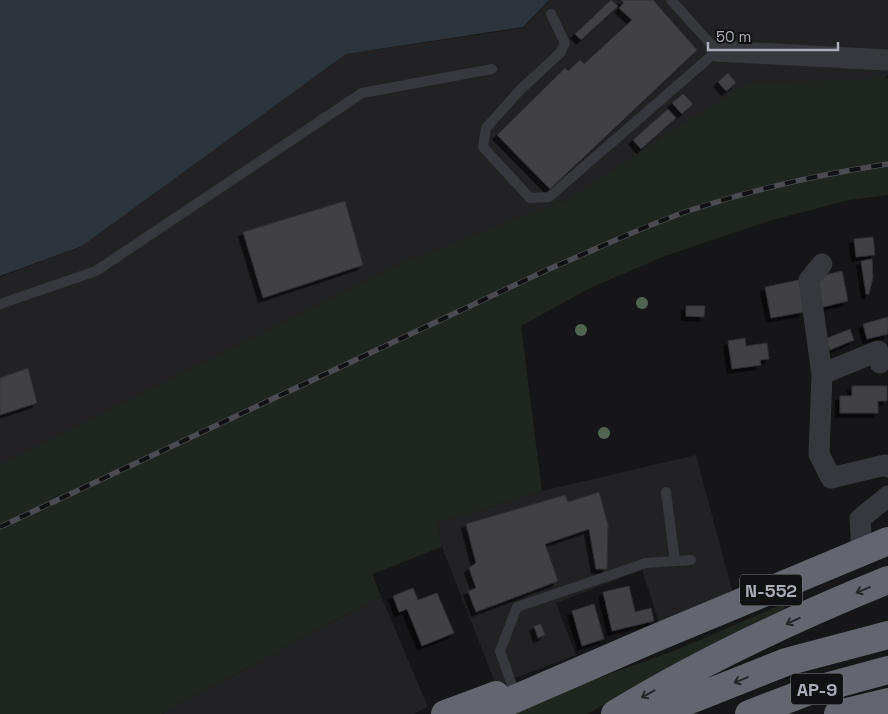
<svg xmlns="http://www.w3.org/2000/svg" width="888" height="714" viewBox="0 0 888 714" font-family="'Space Grotesk',sans-serif">
<style>
.built{fill:#222225}
.green{fill:#1e261f}
.water{fill:#2c353c}
.building{fill:#404145;stroke:#303034;filter:url(#shadow)}
.lines{fill:none;stroke-linecap:round;stroke-linejoin:round}
.lane{stroke:#37383d;stroke-width:10}
.street{stroke:#37383d;stroke-width:21}
.highway{stroke:#63666e;stroke-width:28}
.rail-casing{stroke:#4a4c52;stroke-width:5.5}
.rail{stroke:#111113;stroke-width:4;stroke-dasharray:11;stroke-linecap:butt}
.tree{fill:#506452}
.oneway{stroke:#26262a}
.labels{text-anchor:middle;dominant-baseline:central;stroke-width:4.5;stroke-linejoin:round;paint-order:stroke}
.shield{fill:#111113;stroke:#7b7e86;stroke-width:1}
.shield-label{font-size:18px;font-weight:bold;fill:#a8adb8}
</style>
<defs>
<filter id="shadow"><feDropShadow dx="-4.5" dy="4.5" stdDeviation="0" flood-color="#0009"/></filter>
</defs>
<rect width="100%" height="100%" fill="#161618"/>
<path class="built" d="M549,0H888V75L886,78L568,199L52,439L0,466V277L82,246L346,54L523,28Z
M696,455L733,594L659,622L642,570L556,603L576,655L496,685L442,547L437,523L542,491Z
M381,596L428,707L413,714H161Z"/>
<path class="green" d="M888,78V195L849,200L769,221L665,256L590,288L521,326L542,491L437,523L442,547L372,574L381,596L161,714H0V465L403,263L568,199L746,84Z
M783,604L786,610L673,665L587,714H476L582,684L676,650Z"/>
<path class="water" d="M0,0H549L523,27L346,54L82,246L0,276Z"/>
<path class="building" d="M611,0L618,6L581,40L575,34Z
M621,0H653L697,50L550,189L497,135L565,68L568,71L580,60L584,64L632,20L619,8L624,3Z
M728,73L736,83L726,91L718,82Z
M683,94L693,104L682,114L672,103Z
M668,109L676,118L641,149L633,140Z
M345,201L363,265L263,298L243,232Z
M873,237L875,255L856,257L854,239Z
M872,259L873,277L869,294H866L861,261Z
M842,271L848,301L823,307L816,277Z
M799,280L804,312L771,318L765,287Z
M686,306H705L704,317L686,316Z
M888,317V334L867,339L863,324Z
M850,329L854,340L830,350L825,339Z
M745,338L746,346L767,343L769,359L760,360L761,365L732,369L728,341Z
M28,368L37,403L0,415V378Z
M852,386H887V401H878V413H840V396H852Z
M599,492L608,525L607,569H596L589,529L545,544L558,581L476,612L468,591L476,588L469,568L476,563L466,524L565,495L568,502Z
M629,586L635,612L651,608L654,621L612,631L603,592Z
M413,588L418,600L437,593L454,633L422,646L407,609L399,612L393,596Z
M594,604L604,639L582,646L572,611Z
M541,624L545,635L538,638L534,626Z"/>
<g class="lines">
<path class="lane" d="M551,14L565,43L560,53L520,90L486,128L483,147L530,198L549,197L717,51L671,0
M0,304L96,271L362,93L492,69
M666,492L675,561
M513,688L500,651L517,607L646,563L691,560"/>
<path class="street" d="M717,51L888,60
M822,264L809,280L822,374L819,454L831,478L885,465L888,467
M822,374L878,351L880,363
M862,552L860,519L888,496"/>
<path class="highway" d="M445,714L496,695
M480,714L653,639L888,541
M615,714C702,661 794,618 888,580
M655,714L786,662L888,635
M749,714L807,692L888,670
M838,714L888,702"/>
<g class="rail-casing">
<path id="rail" d="M0,527L549,269C597,249 645,225 694,209C758,188 822,174 888,164"/>
</g>
<use href="#rail" class="rail"/>
</g>
<g class="tree">
<circle cx="642" cy="303" r="6"/>
<circle cx="581" cy="330" r="6"/>
<circle cx="604" cy="433" r="6"/>
</g>
<defs><path id="oneway-shaft" d="M-6 0H5M1.5-3L5.5 0L1.5 3" fill="none" stroke-width="1.6" stroke-linecap="round" stroke-linejoin="round" transform="scale(1.25)"/></defs>
<g class="oneway">
<use href="#oneway-shaft" transform="translate(863 590) rotate(158)"/>
<use href="#oneway-shaft" transform="translate(793 621) rotate(155)"/>
<use href="#oneway-shaft" transform="translate(741 680) rotate(158)"/>
<use href="#oneway-shaft" transform="translate(648 694) rotate(151)"/>
</g>
<g class="labels">
<g class="shield">
<rect x="740" y="574.5" width="62" height="31" rx="4"/>
<rect x="791" y="673.5" width="52" height="31" rx="4"/>
</g>
<g class="shield-label">
<text x="771" y="590">N-552</text>
<text x="817" y="689">AP-9</text>
</g>
</g>
<path d="M708 42v8h130v-8" fill="none" stroke="#a8adb8" stroke-width="2.5"/>
<text x="716" y="42" font-size="15" fill="#a8adb8" stroke="#111113" stroke-width="4" paint-order="stroke">50 m</text>
</svg>
